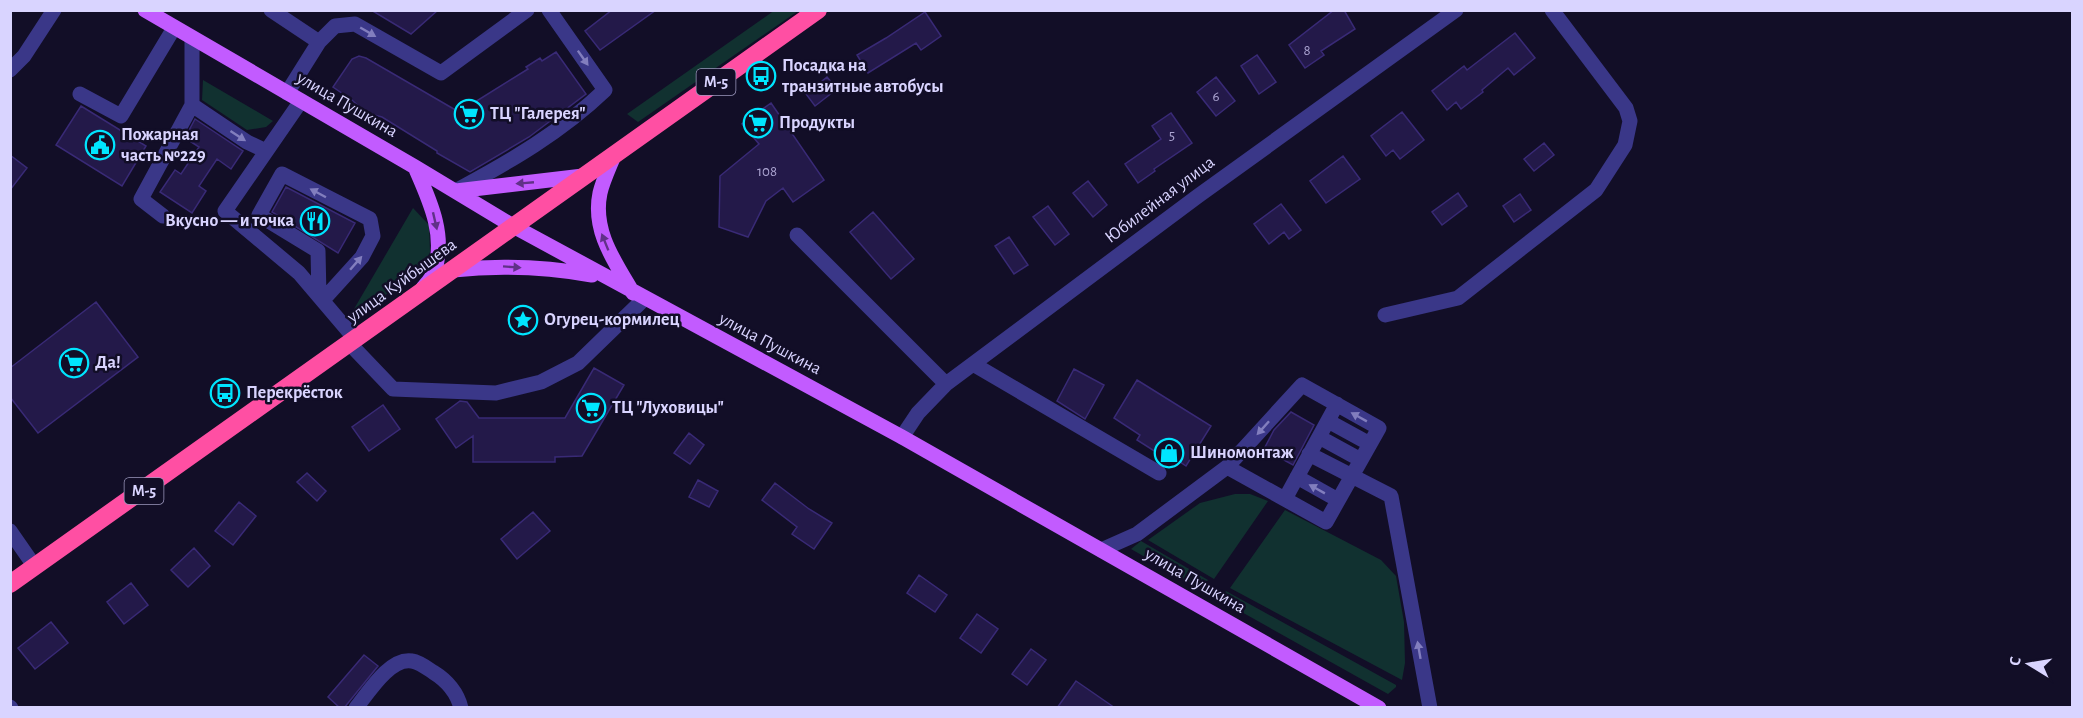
<svg xmlns="http://www.w3.org/2000/svg" width="2083" height="718" viewBox="0 0 2083 718" font-family="'Alegreya Sans',sans-serif">
<style>
.green{fill:#113130}
.building{fill:#231949;stroke:#392a76;stroke-width:1.5}
.lines{fill:none;stroke-linecap:round;stroke-linejoin:round}
.minor{stroke:#3a3788;stroke-width:15}
.major{stroke:#c25bff;stroke-width:15}
.highway{stroke:#ff4fa3;stroke-width:18}
.oneway{fill:#827ebe}
.oneway2{fill:#613188}
.labels{text-anchor:middle;dominant-baseline:central;stroke-width:5;stroke-linejoin:round;paint-order:stroke}
.number-label{font-size:15px;fill:#aca5d2}
.shield{fill:#120e27;stroke:#9d99be;stroke-width:1.5}
.shield-label{font-size:16px;font-weight:bold;fill:#d9d4ff}
.poi-label{font-size:18px;font-weight:bold;fill:#d9d4ff;stroke:#120e27;text-anchor:start}
.street-label{font-size:18px;fill:#d9d4ff;stroke:#120e27}
</style>
<rect width="100%" height="100%" fill="#120e27"/>
<path class="green" d="M775,10L798,11L638,122L627,114Z
M203,80L273,121L266,127L247,130L202,100Z
M413,208L429,225L430,252L422,270L353,317L354,309Z
M1235,494H1250L1268,501L1214,579L1148,540L1200,503Z
M1285,510L1381,560L1396,576L1404,622L1405,663L1402,680L1230,588Z
M1141,541L1208,580L1201,589L1131,549Z
M1226,591L1396,685V687L1388,694L1222,601V596Z"/>
<path class="building" d="M371,10H438L411,34Z
M612,10H656L600,50L585,31Z
M1334,10H1344L1355,29L1321,51L1324,55L1305,68L1289,45Z
M925,12L941,36L921,50L916,43L868,73L857,55L886,38Z
M1515,33L1535,58L1514,75L1508,68L1482,90L1483,92L1461,109L1456,102L1447,110L1432,91L1464,66L1467,70Z
M556,52L586,94L529,137L470,172L437,153V151L382,117L366,113L352,100L333,87L352,59L359,56L366,58L459,112L528,69L526,67L540,58L542,61Z
M1257,55L1276,82L1259,94L1241,66Z
M827,77L837,89L815,106L806,94Z
M1216,77L1235,101L1216,116L1197,92Z
M771,103L824,180L793,202L783,188L766,201L748,237L719,227L720,176L759,144L742,124Z
M81,106L146,146L122,186L56,145Z
M1402,112L1424,140L1400,159L1393,150L1386,156L1371,136Z
M1171,113L1192,143L1154,169L1155,171L1138,183L1125,164L1161,139L1152,126Z
M195,119L243,151L231,169L217,159L199,186L206,191L192,213L160,192L175,170L181,174L199,147L185,138Z
M1544,143L1554,155L1534,171L1524,159Z
M10,155L27,168L10,190Z
M1343,156L1360,179L1326,203L1310,181Z
M1088,181L1107,205L1093,217L1073,193Z
M286,187L355,223L338,253L272,212Z
M1458,193L1467,206L1442,225L1432,212Z
M1520,194L1531,210L1514,222L1503,206Z
M1281,204L1301,230L1289,239L1284,232L1269,244L1254,224Z
M1048,206L1069,234L1055,245L1033,217Z
M873,212L914,259L891,279L850,232Z
M1009,237L1028,265L1014,274L995,246Z
M96,302L138,357L38,433L10,397V368Z
M594,368L624,385L582,456L555,457V462H473V436L456,448L436,419L460,401L467,402L479,418H565Z
M1074,369L1104,385L1085,419L1057,401Z
M1137,380L1211,426L1186,466L1171,456L1167,459L1137,440L1140,435L1114,418Z
M383,405L400,429L369,451L352,427Z
M1291,412L1314,425L1293,465L1264,449L1274,430Z
M689,433L704,445L690,464L674,453Z
M307,473L326,491L317,501L297,482Z
M698,480L718,491L709,507L689,497Z
M775,483L809,509L832,523L814,549L792,534L797,527L762,500Z
M239,502L256,516L233,545L215,531Z
M533,512L550,531L517,559L501,539Z
M194,548L210,566L188,587L171,570Z
M919,575L947,595L935,612L907,593Z
M131,583L148,605L124,624L107,602Z
M977,614L998,629L981,653L960,638Z
M51,622L68,643L35,669L18,648Z
M1031,649L1046,660L1027,685L1012,674Z
M364,655L378,666L344,708H340L328,697Z
M1076,681L1115,708H1057Z"/>
<g class="lines">
<path class="minor" d="M271,10L319,42L287,93
M192,39V105L247,142L266,151
M319,42L335,26L355,24L441,73L527,10
M10,70L24,56L54,10
M80,94L121,116L174,28
M301,101L225,211L299,273L356,340
M457,190C511,161 561,132 605,90L549,10
M163,216L141,199L192,105
M797,235L946,384
M319,296L318,251L259,215L282,174L370,219L373,236L362,257L323,300
M1385,315L1458,298L1596,190L1625,145L1630,121L1626,108L1552,10
M350,344L393,389L496,393L541,382L578,363L644,299
M973,364L1159,473
M1328,421L1370,444
M902,437L918,413L946,384L1198,196L1456,10
M1319,437L1361,460
M1309,454L1391,496L1430,708
M1297,477L1338,500
M1285,499L1337,404
M10,531L35,567
M1101,550L1137,534L1227,467L1302,385L1379,428L1326,522L1227,467
M10,707L11,708
M356,708C368,693 390,657 412,661C419,662 427,668 433,672C446,680 457,692 461,708"/>
<path class="major" d="M145,10L415,167L513,226L902,437L1379,708
M615,153C610,166 603,180 600,193C592,231 615,262 633,293
M415,167C429,199 447,236 434,272C432,278 427,283 423,288
M456,191L583,176
M453,270C500,265 546,267 592,275"/>
<path class="highway" d="M10,584L818,10"/>
</g>
<defs><path id="oneway-solid" d="M-6-.8H1V-3.2L6.5 0L1 3.2V.8H-6Z" transform="scale(1.5)"/></defs>
<g class="oneway">
<use href="#oneway-solid" transform="translate(368 32) rotate(30)"/>
<use href="#oneway-solid" transform="translate(583 58) rotate(55)"/>
<use href="#oneway-solid" transform="translate(238 136) rotate(33)"/>
<use href="#oneway-solid" transform="translate(318 193) rotate(-152)"/>
<use href="#oneway-solid" transform="translate(356 263) rotate(-49)"/>
<use href="#oneway-solid" transform="translate(1359 417) rotate(-151)"/>
<use href="#oneway-solid" transform="translate(1263 428) rotate(132)"/>
<use href="#oneway-solid" transform="translate(1317 489) rotate(-151)"/>
<use href="#oneway-solid" transform="translate(1419 650) rotate(-100)"/>
</g>
<g class="oneway2">
<use href="#oneway-solid" transform="translate(525 183) rotate(175)"/>
<use href="#oneway-solid" transform="translate(435 221) rotate(77)"/>
<use href="#oneway-solid" transform="translate(605 242) rotate(-112)"/>
<use href="#oneway-solid" transform="translate(512 267) rotate(4)"/>
</g>
<defs>
<g id="bus-ring" transform="scale(1.5)"><circle r="9.5" fill="#120e27" stroke="#00e5ff" stroke-width="1.5"/><path d="M-5-6H5V4H4V6H2V4H-2V6H-4V4H-5ZM-3.5-4V0h7V-4ZM-3.5 1.2v1.5H-2V1.2ZM2 1.2v1.5H3.5V1.2Z" fill="#00e5ff"/></g>
<g id="supermarket-ring" transform="scale(1.5)"><circle r="9.5" fill="#120e27" stroke="#00e5ff" stroke-width="1.5"/><path d="M-6-5.5h2.5l.6 2H6L4.5 2H-2.5L-4.4-4H-6ZM-1.5 3.2a1.3 1.3 0 1 0 .1 0ZM3 3.2a1.3 1.3 0 1 0 .1 0Z" fill="#00e5ff"/></g>
<g id="civic-ring" transform="scale(1.5)"><circle r="9.5" fill="#120e27" stroke="#00e5ff" stroke-width="1.5"/><path d="M-.6-6.5H3V-4.5H.6V-3L4-1V1h2V6H-6V1h2V-1L-.6-3ZM-1.2 2.5V6h2.4V2.5Z" fill="#00e5ff"/></g>
<g id="restaurant-ring" transform="scale(1.5)"><circle r="9.5" fill="#120e27" stroke="#00e5ff" stroke-width="1.5"/><path d="M-5-6h1v4h1v-4h1v4h1v-4h1v5L-1.5 .5V6h-2V.5L-5-1ZM5-6V6H3V1.5H1.5Q1.5-4 5-6Z" fill="#00e5ff"/></g>
<g id="sight-ring" transform="scale(1.5)"><circle r="9.5" fill="#120e27" stroke="#00e5ff" stroke-width="1.5"/><path d="M0-6L1.8-2.2L6-1.7L2.9 1.2L3.7 5.4L0 3.3L-3.7 5.4L-2.9 1.2L-6-1.7L-1.8-2.2Z" fill="#00e5ff"/></g>
<g id="shop-ring" transform="scale(1.5)"><circle r="9.5" fill="#120e27" stroke="#00e5ff" stroke-width="1.5"/><path d="M-5-2.5h2.3a2.7 3.5 0 0 1 5.4 0H5L5.5 6h-11ZM-1.5-2.5h3a1.5 2.3 0 0 0-3 0Z" fill="#00e5ff"/></g>
</defs>
<g fill-rule="evenodd">
<use href="#bus-ring" x="761" y="76"/>
<use href="#supermarket-ring" x="469" y="114"/>
<use href="#supermarket-ring" x="758" y="123"/>
<use href="#civic-ring" x="100" y="145"/>
<use href="#restaurant-ring" x="315" y="221"/>
<use href="#sight-ring" x="523" y="320"/>
<use href="#supermarket-ring" x="74" y="363"/>
<use href="#bus-ring" x="225" y="393"/>
<use href="#supermarket-ring" x="591" y="408"/>
<use href="#shop-ring" x="1169" y="453"/>
</g>
<g class="labels">
<g class="number-label">
<text x="1307" y="50">8</text>
<text x="1216" y="96">6</text>
<text x="1172" y="135">5</text>
<text x="767" y="171">108</text>
</g>
<g class="shield">
<rect x="696.5" y="69" width="39" height="26" rx="4.5"/>
<rect x="124.5" y="478" width="39" height="26" rx="4.5"/>
</g>
<g class="shield-label">
<text x="716" y="82">М-5</text>
<text x="144" y="491">М-5</text>
</g>
<g class="poi-label">
<text x="782" y="66">Посадка на<tspan x="782" dy="21">транзитные автобусы</tspan></text>
<text x="490" y="114">ТЦ "Галерея"</text>
<text x="779" y="123">Продукты</text>
<text x="121" y="135">Пожарная<tspan x="121" dy="21">часть №229</tspan></text>
<text x="294" y="221" text-anchor="end">Вкусно — и точка</text>
<text x="544" y="320">Огурец-кормилец</text>
<text x="95" y="363">Да!</text>
<text x="246" y="393">Перекрёсток</text>
<text x="612" y="408">ТЦ "Луховицы"</text>
<text x="1190" y="453">Шиномонтаж</text>
</g>
<g class="street-label">
<text transform="translate(347 105) rotate(30)">улица Пушкина</text>
<text transform="translate(1160 200) rotate(-37)">Юбилейная улица</text>
<text transform="translate(402 281) rotate(-36)">улица Куйбышева</text>
<text transform="translate(770 344) rotate(28)">улица Пушкина</text>
<text transform="translate(1195 581) rotate(30)">улица Пушкина</text>
</g>
</g>
<rect width="2083" height="718" fill="none" stroke="#d9d4ff" stroke-width="24"/>
<g transform="translate(2029 664) rotate(281)" stroke="#120e27" stroke-width="4.5" paint-order="stroke">
<path d="M0-4.5L10 22L0 15L-10 22Z" fill="#d9d4ff"/>
<text y="-9" font-size="16" font-weight="bold" text-anchor="middle" fill="#d9d4ff">С</text>
</g>
</svg>
